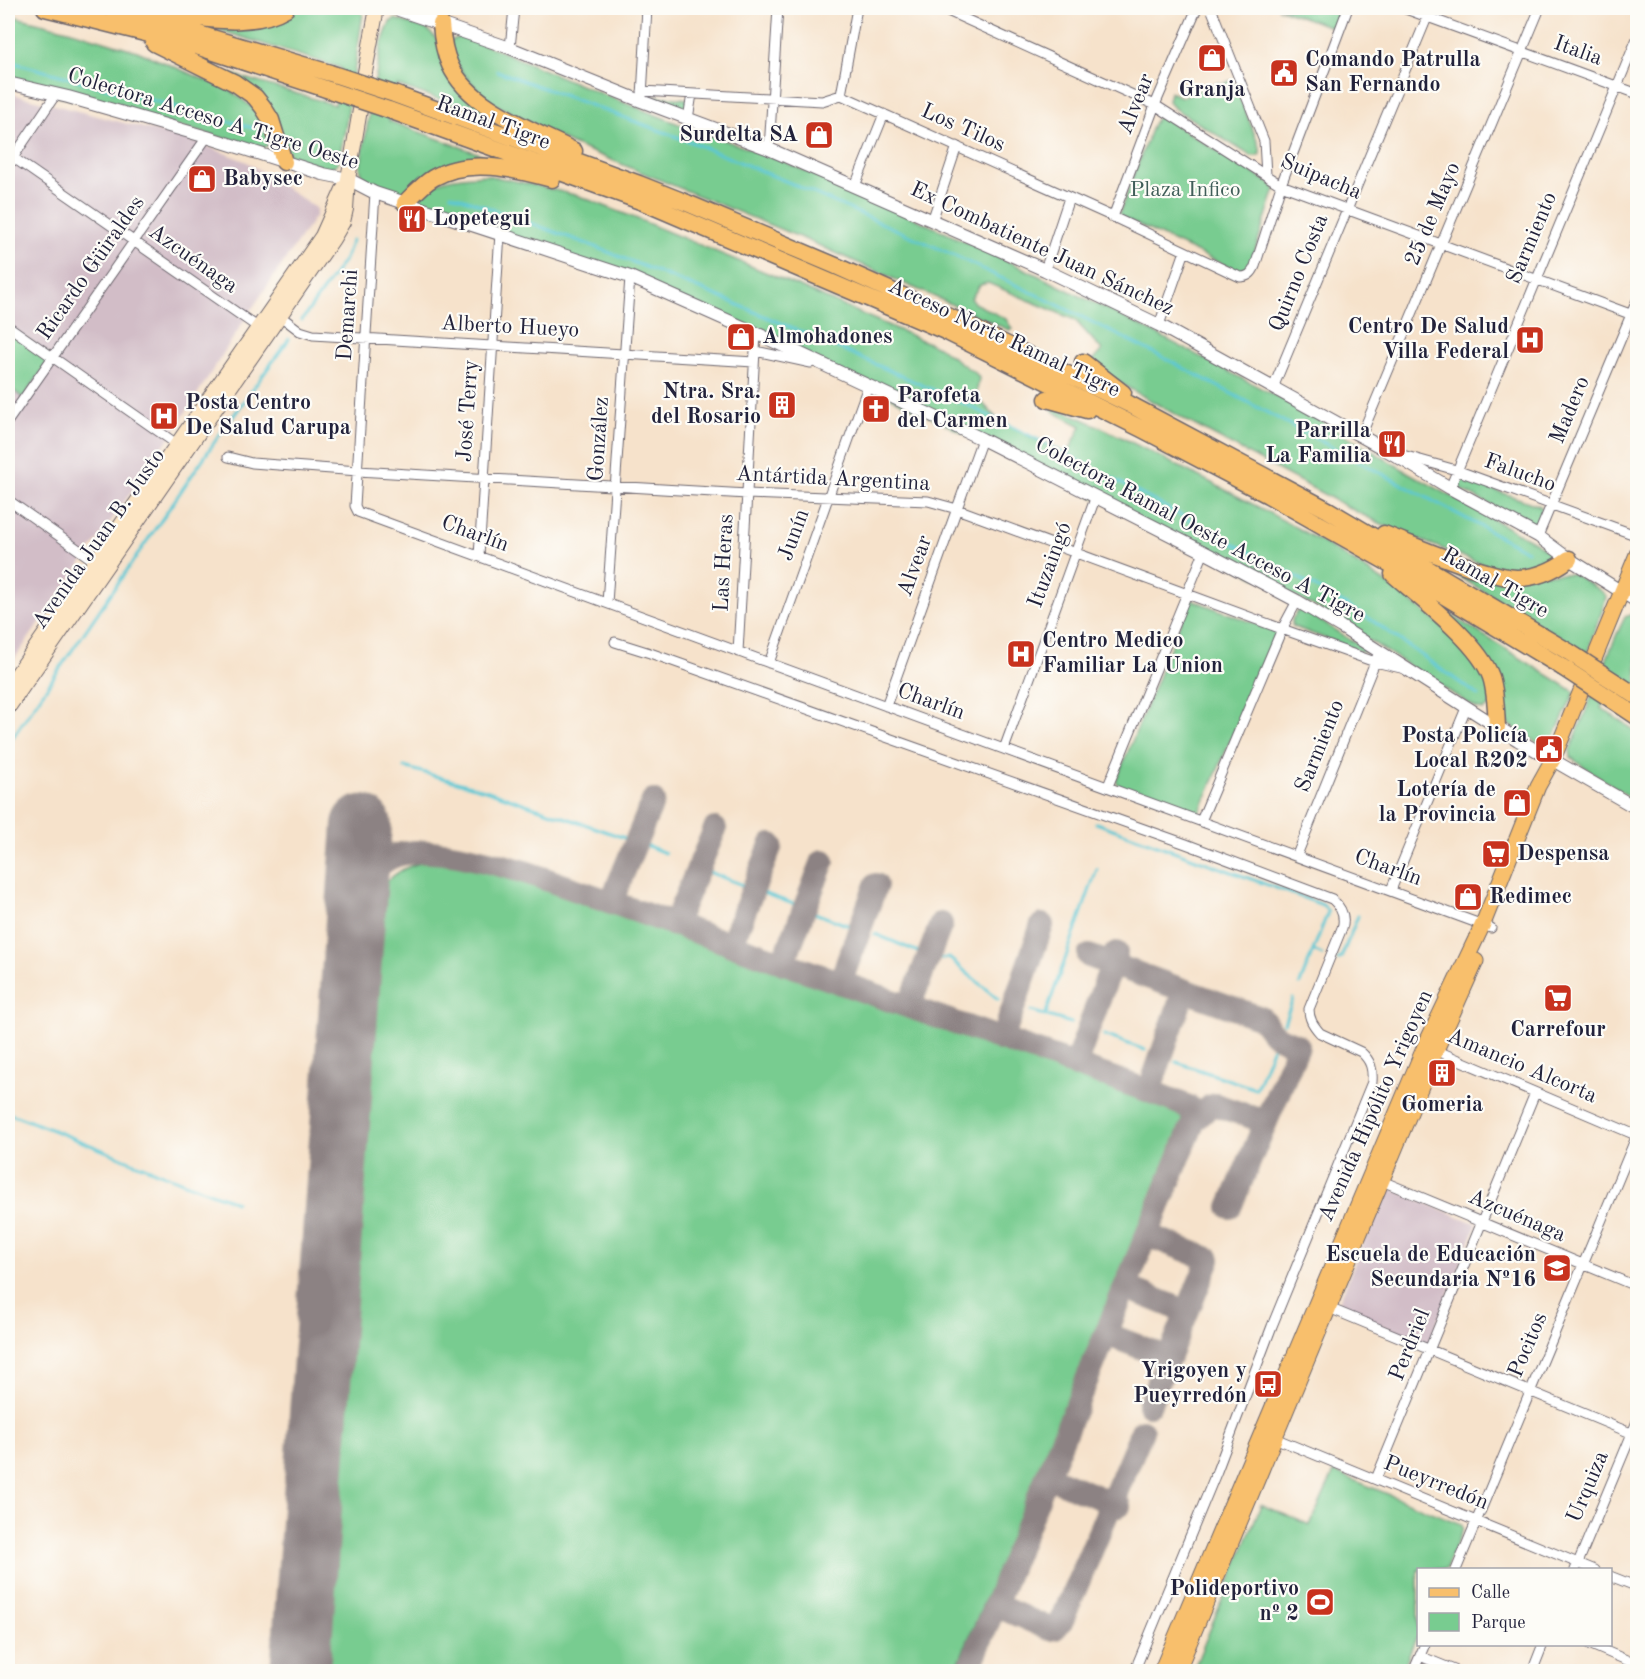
<svg xmlns="http://www.w3.org/2000/svg" width="1645" height="1679" viewBox="0 0 1645 1679" font-family="'Old Standard TT',serif">
<style>
.industrial{fill:#d2bdc7}
.green{fill:#78cc90;stroke:#4d7766;stroke-width:1.5}
.lines{fill:none;stroke-linecap:round;stroke-linejoin:round}
.stream{stroke:#5cc7d4;stroke-width:3}
.taxiway{stroke:#8c8283;stroke-width:24}
.runway{stroke:#8c8283;stroke-width:60}
.minor-casing{stroke:#6c656d;stroke-width:11}
.tertiary-casing{stroke:#6c656d;stroke-width:14}
.secondary-casing{stroke:#6c656d;stroke-width:16}
.primary-casing{stroke:#6c656d;stroke-width:17}
.motorway-casing{stroke:#6c656d;stroke-width:19}
.minor{stroke:#fff;stroke-width:9}
.tertiary{stroke:#fff;stroke-width:12}
.secondary{stroke:#fce5c4;stroke-width:14}
.primary{stroke:#f8bf6c;stroke-width:15}
.motorway{stroke:#f8bf6c;stroke-width:16}
.motorway-bridge-casing{stroke:#6c656d;stroke-width:19;stroke-linecap:butt}
.motorway-bridge{stroke:#f8bf6c;stroke-width:16}
.labels{text-anchor:middle;dominant-baseline:central;stroke-width:4.5;stroke-linejoin:round;paint-order:stroke}
.street-label{font-size:22px;fill:#22223b;stroke:#fdfcf7}
.poi-label{font-size:22px;font-weight:bold;fill:#22223b;stroke:#fdfcf7;text-anchor:start}
.park-label{font-size:22px;fill:#405e59;stroke:#fdfcf7}
</style>
<rect width="100%" height="100%" fill="#fdfcf7"/>
<filter id="ink" filterUnits="userSpaceOnUse"><feTurbulence type="fractalNoise" baseFrequency=".0167" numOctaves="2"/><feDisplacementMap in="SourceGraphic" scale="12" xChannelSelector="R" yChannelSelector="G"/><feConvolveMatrix kernelMatrix="1 2 1 2 8 2 1 2 1" color-interpolation-filters="sRGB"/></filter>
<filter id="wash" filterUnits="userSpaceOnUse"><feTurbulence type="fractalNoise" baseFrequency=".008" numOctaves="4" result="noise"/><feDisplacementMap in="SourceGraphic" scale="24" xChannelSelector="R" yChannelSelector="G"/><feGaussianBlur stdDeviation="1.35" result="paint"/><feColorMatrix in="noise" values="0 0 0 0 0 0 0 0 0 0 0 0 0 0 0 0 0 1.4 0 .05"/><feComposite in="paint" operator="in"/></filter>
<g filter="url(#wash)">
<rect width="100%" height="100%" fill="#f6e2cb"/>
<path class="industrial" d="M8,93L194,141L247,162L316,208V215L251,310L173,432L8,668V175L21,156L8,146Z
M1385,1186L1477,1224L1428,1345L1337,1307Z"/>
<path class="green" d="M178,8H280L228,14Z
M297,8H358L363,14L345,130L338,163C327,175 303,163 290,157L275,119L211,68L335,105L341,68L193,22L291,12Z
M1278,8H1341L1334,28Z
M8,15L68,30L137,51L231,91L257,111L269,126L272,139L267,146L262,148L8,83Z
M395,19L427,29L434,36L502,121L397,85L389,121L521,169L473,165L411,191L402,193L394,192L368,182L363,177L360,168L381,45L390,22Z
M459,37L469,38L592,90L684,126L775,158L896,210L1025,269L1145,328L1301,409L1409,473L1534,542L1547,550L1554,559L1549,568L1500,571L1394,530L1357,512L1187,421L1104,374L1090,364L1102,350L1075,320L988,283L980,285L971,298L974,303L1006,319L1012,329L1009,330L809,241L570,143L487,100L456,64L450,41Z
M1233,80L1260,148V154L1257,156H1251L1175,109L1168,101L1170,92L1182,97L1219,82L1222,84Z
M654,96L689,99L686,112L652,99Z
M1161,116L1274,186L1275,189L1250,266L1246,271H1237L1121,217L1119,214L1153,124L1158,117Z
M486,175L534,185L579,196L635,218L772,275L940,348L976,374L979,378L976,396L999,421L1067,455L1081,426L1054,412L1050,406C1095,422 1136,445 1178,466C1262,508 1349,552 1422,610C1441,625 1468,647 1480,668C1489,682 1490,690 1490,706L1484,710L1477,709L1320,609L717,312L421,203V195C437,176 463,177 486,175Z
M8,326L52,357L23,398L8,386Z
M1465,480L1540,506L1542,508C1542,515 1539,524 1533,527L1460,489L1459,485L1461,481Z
M1440,565L1473,572L1573,574L1601,591L1606,596C1604,610 1597,622 1593,635C1590,642 1591,646 1588,654Z
M1190,599L1277,632L1200,811L1195,814L1119,786L1116,781Z
M1299,610L1305,611L1366,650V651L1362,652L1294,627L1292,625V619Z
M1443,610L1575,692L1553,739L1545,742L1537,743L1508,724L1501,714L1500,696Z
M1632,614H1637V687L1617,674L1601,708L1637,732V802L1577,762L1571,757L1570,750L1616,636L1625,617Z
M436,861L480,868L499,873L1177,1112L1181,1115L1183,1125L955,1671H321L377,897C388,873 411,862 436,861Z
M1334,1472L1461,1524L1463,1528L1446,1569L1418,1570V1634L1402,1671H1193L1261,1505L1310,1525Z"/>
<g class="lines">
<path class="stream" d="M8,61L253,128
M497,71L691,142L795,185L949,253L1060,306L1172,362L1527,551
M451,194L593,246L715,295L816,338L967,405L1051,446L1319,589L1370,619L1479,696
M302,320L345,259L352,240
M8,744L216,440L289,339
M404,767L485,790L625,838
M1096,823L1323,905L1328,912L1300,984
M643,844L665,853
M706,871L748,887
M760,892L799,906
M812,912L847,925
M875,934L923,954
M1314,951L1322,955
M936,958L942,959L949,958L998,999
M1338,960L1341,958L1358,916
M1031,1011L1071,1023
M1045,1016L1097,869
M1284,1023L1293,999
M1104,1035L1145,1050
M1176,1062L1256,1089L1272,1049
M8,1113C85,1141 159,1175 236,1202"/>
<path class="taxiway" d="M357,896C365,881 374,866 390,858C424,841 493,863 528,873L1149,1091L1189,1107L1192,1111L1194,1121
M611,902L653,801
M674,925L715,829
M731,945L771,845
M1089,956L1261,1018C1266,1023 1269,1029 1274,1034C1281,1040 1290,1042 1298,1046L1230,1207
M783,963L823,861
M840,983L876,885
M909,1007L941,924
M1002,1040L1042,925
M1075,1066L1116,953
M1149,1091L1184,991
M1147,1235L1209,1259L1149,1405
M1125,1287L1187,1312
M1106,1334L1169,1358
M1047,1476L1119,1506
M995,1605L1050,1629L1055,1628L1062,1620L1142,1431
M968,1672L1047,1476L1194,1121L1209,1107L1216,1105L1266,1122"/>
<path class="runway" d="M300,1672L362,825"/>
</g>
</g>
<g filter="url(#ink)">
<g class="lines">
<g class="minor-casing">
<path id="minor" d="M941,8L1155,105L1281,185L1638,317
M1211,8L1264,141L1266,175
M1403,8L1638,94
M510,48L514,8
M642,91L822,101L841,95L1113,217L1240,277C1248,277 1252,274 1255,266L1281,185L1348,8
M841,95L857,8
M642,96L647,8
M688,119L692,94
M769,149L778,8
M8,154L262,330
M8,165L56,94
M855,186L884,114
M375,193L355,506L358,512L1491,928
M1113,217L1155,105L1197,8
M932,221L957,146
M1045,270L1069,198
M275,312L300,331L313,335L754,362
M1159,325L1185,251
M8,326L178,445
M755,351L811,363
M1273,388L1431,8
M8,421L207,137
M1361,436L1540,8
M1399,454L1456,470L1638,536
M228,457L252,463L358,471L747,494L928,501L957,509L1282,629L1375,662L1401,668
M1450,488L1638,36
M8,500L96,562
M1538,536L1638,298
M479,556L500,233
M607,603L630,277
M615,642L650,653L1186,844L1332,899C1341,907 1346,916 1342,928L1309,1009C1309,1019 1313,1025 1320,1033L1361,1052C1371,1061 1373,1069 1372,1082L1272,1326L1217,1471L1134,1672
M738,652L756,333
M769,663L868,386
M886,706L982,439
M1004,749L1096,496
M1108,786L1204,552
M1201,821L1282,629L1297,601
M1297,855L1377,657
M1391,890L1466,708
M1433,1049L1638,1136
M1382,1181L1638,1287
M1329,1308L1638,1436
M1272,1437L1595,1570
M1376,1479L1535,1093
M1456,1570L1637,1135
M1575,1570L1638,1419
M1610,1576L1638,1587
M1589,1644L1638,1665
M1420,1656L1459,1672
M1413,1672L1425,1644
M1532,1672L1543,1644"/>
</g>
<g class="tertiary-casing">
<path id="tertiary" d="M393,8L510,48L641,101L769,149L1045,270L1159,325L1388,451L1450,488L1538,536L1569,559L1638,602
M8,83L68,97L207,137L323,174L348,179L375,193L630,277L756,333L982,439L1204,552L1297,601L1341,627L1518,740L1638,809"/>
</g>
<g class="secondary-casing">
<path id="secondary" d="M365,72L377,8
M8,687L322,236L344,187
M8,708L333,239L343,222L346,209L348,179L360,110"/>
</g>
<g class="primary-casing">
<path id="primary" d="M1161,1672L1425,1046L1483,924L1538,786L1553,759L1638,552
M1177,1672L1436,1050L1476,961"/>
</g>
<g class="motorway-casing">
<path id="motorway" d="M45,8L193,45L326,89
M111,8L330,73
M157,13C198,17 249,30 286,8
M441,24C442,38 444,52 450,65C469,108 534,130 574,151
M154,43L235,83L255,97L263,107L271,120L284,162
M394,94L639,184L687,203L836,266L954,319L1129,404L1328,510L1569,652
M389,110L643,202L945,331L1142,429L1268,495L1401,570L1562,667
M405,203C414,194 423,184 433,178C468,157 515,169 552,179
M1083,362L1123,393
M1047,399L1087,410
M1384,534C1415,546 1445,559 1476,569C1490,573 1504,578 1517,578C1537,578 1554,570 1569,559
M1393,574C1420,598 1479,643 1491,677C1496,693 1496,710 1497,727
M1618,684L1638,697
M1611,699L1638,717"/>
</g>
<use href="#minor" class="minor"/>
<use href="#tertiary" class="tertiary"/>
<use href="#secondary" class="secondary"/>
<use href="#primary" class="primary"/>
<use href="#motorway" class="motorway"/>
<g class="motorway-bridge-casing">
<path id="motorway-bridge" d="M330,73L394,94
M326,89L389,110
M1569,652L1618,684
M1562,667L1611,699"/>
</g>
<use href="#motorway-bridge" class="motorway-bridge"/>
</g>
</g>
<defs>
<g id="shop-square" transform="scale(1.5)"><rect x="-9" y="-9" width="18" height="18" rx="4" fill="#c8321e" stroke="#fdfcf7"/><path d="M-5-2.5h2.3a2.7 3.5 0 0 1 5.4 0H5L5.5 6h-11ZM-1.5-2.5h3a1.5 2.3 0 0 0-3 0Z" fill="#fff"/></g>
<g id="civic-square" transform="scale(1.5)"><rect x="-9" y="-9" width="18" height="18" rx="4" fill="#c8321e" stroke="#fdfcf7"/><path d="M-.6-6.5H3V-4.5H.6V-3L4-1V1h2V6H-6V1h2V-1L-.6-3ZM-1.2 2.5V6h2.4V2.5Z" fill="#fff"/></g>
<g id="restaurant-square" transform="scale(1.5)"><rect x="-9" y="-9" width="18" height="18" rx="4" fill="#c8321e" stroke="#fdfcf7"/><path d="M-5-6h1v4h1v-4h1v4h1v-4h1v5L-1.5 .5V6h-2V.5L-5-1ZM5-6V6H3V1.5H1.5Q1.5-4 5-6Z" fill="#fff"/></g>
<g id="hospital-square" transform="scale(1.5)"><rect x="-9" y="-9" width="18" height="18" rx="4" fill="#c8321e" stroke="#fdfcf7"/><path d="M-5-5h3v3.5h4V-5h3V5h-3V1.5h-4V5h-3Z" fill="#fff"/></g>
<g id="building-square" transform="scale(1.5)"><rect x="-9" y="-9" width="18" height="18" rx="4" fill="#c8321e" stroke="#fdfcf7"/><path d="M-4-6H4V6H1V3H-1V6H-4ZM-2.5-4.3h1.7v1.8h-1.7ZM.8-4.3h1.7v1.8H.8ZM-2.5-1h1.7V.8h-1.7ZM.8-1h1.7V.8H.8Z" fill="#fff"/></g>
<g id="church-square" transform="scale(1.5)"><rect x="-9" y="-9" width="18" height="18" rx="4" fill="#c8321e" stroke="#fdfcf7"/><path d="M-1.2-6h2.4v3.5h3.3v2.4h-3.3V6h-2.4V-.1h-3.3v-2.4h3.3Z" fill="#fff"/></g>
<g id="supermarket-square" transform="scale(1.5)"><rect x="-9" y="-9" width="18" height="18" rx="4" fill="#c8321e" stroke="#fdfcf7"/><path d="M-6-5.5h2.5l.6 2H6L4.5 2H-2.5L-4.4-4H-6ZM-1.5 3.2a1.3 1.3 0 1 0 .1 0ZM3 3.2a1.3 1.3 0 1 0 .1 0Z" fill="#fff"/></g>
<g id="school-square" transform="scale(1.5)"><rect x="-9" y="-9" width="18" height="18" rx="4" fill="#c8321e" stroke="#fdfcf7"/><path d="M0-5L7-2L0 1L-7-2ZM-4 1L0 2.5L4 1V4Q0 6-4 4Z" fill="#fff"/></g>
<g id="bus-square" transform="scale(1.5)"><rect x="-9" y="-9" width="18" height="18" rx="4" fill="#c8321e" stroke="#fdfcf7"/><path d="M-5-6H5V4H4V6H2V4H-2V6H-4V4H-5ZM-3.5-4V0h7V-4ZM-3.5 1.2v1.5H-2V1.2ZM2 1.2v1.5H3.5V1.2Z" fill="#fff"/></g>
<g id="stadium-square" transform="scale(1.5)"><rect x="-9" y="-9" width="18" height="18" rx="4" fill="#c8321e" stroke="#fdfcf7"/><path d="M0-5a6.5 5 0 1 0 0 10a6.5 5 0 1 0 0-10ZM-3.5-1.8h7v3.6h-7Z" fill="#fff"/></g>
</defs>
<g fill-rule="evenodd">
<use href="#shop-square" x="1212" y="58"/>
<use href="#civic-square" x="1284" y="73"/>
<use href="#shop-square" x="819" y="135"/>
<use href="#shop-square" x="202" y="179"/>
<use href="#restaurant-square" x="412" y="219"/>
<use href="#shop-square" x="741" y="337"/>
<use href="#hospital-square" x="1530" y="340"/>
<use href="#building-square" x="782" y="405"/>
<use href="#church-square" x="876" y="409"/>
<use href="#hospital-square" x="164" y="416"/>
<use href="#restaurant-square" x="1392" y="444"/>
<use href="#hospital-square" x="1021" y="654"/>
<use href="#civic-square" x="1549" y="749"/>
<use href="#shop-square" x="1517" y="803"/>
<use href="#supermarket-square" x="1496" y="854"/>
<use href="#shop-square" x="1468" y="897"/>
<use href="#supermarket-square" x="1558" y="998"/>
<use href="#building-square" x="1442" y="1073"/>
<use href="#school-square" x="1557" y="1268"/>
<use href="#bus-square" x="1268" y="1384"/>
<use href="#stadium-square" x="1320" y="1602"/>
</g>
<g class="labels">
<g class="street-label">
<text transform="translate(1578 51) rotate(20)">Italia</text>
<text transform="translate(1136 104) rotate(-68)">Alvear</text>
<text transform="translate(213 119) rotate(17)">Colectora Acceso A Tigre Oeste</text>
<text transform="translate(493 123) rotate(20)">Ramal Tigre</text>
<text transform="translate(963 128) rotate(24)">Los Tilos</text>
<text transform="translate(1321 177) rotate(23)">Suipacha</text>
<text transform="translate(1433 214) rotate(-67)">25 de Mayo</text>
<text transform="translate(1532 238) rotate(-67)">Sarmiento</text>
<text transform="translate(1042 249) rotate(25)">Ex Combatiente Juan Sánchez</text>
<text transform="translate(193 259) rotate(35)">Azcuénaga</text>
<text transform="translate(91 268) rotate(-55)">Ricardo Güiraldes</text>
<text transform="translate(1299 273) rotate(-68)">Quirno Costa</text>
<text transform="translate(348 315) rotate(-86)">Demarchi</text>
<text transform="translate(510 327) rotate(3)">Alberto Hueyo</text>
<text transform="translate(1004 338) rotate(25)">Acceso Norte Ramal Tigre</text>
<text transform="translate(1570 410) rotate(-67)">Madero</text>
<text transform="translate(468 411) rotate(-86)">José Terry</text>
<text transform="translate(599 439) rotate(-86)">González</text>
<text transform="translate(1520 473) rotate(20)">Falucho</text>
<text transform="translate(833 479) rotate(3)">Antártida Argentina</text>
<text transform="translate(1200 530) rotate(28)">Colectora Ramal Oeste Acceso A Tigre</text>
<text transform="translate(475 534) rotate(20)">Charlín</text>
<text transform="translate(794 535) rotate(-70)">Junín</text>
<text transform="translate(99 539) rotate(-55)">Avenida Juan B. Justo</text>
<text transform="translate(724 563) rotate(-87)">Las Heras</text>
<text transform="translate(1050 565) rotate(-70)">Ituzaingó</text>
<text transform="translate(915 566) rotate(-70)">Alvear</text>
<text transform="translate(1495 583) rotate(30)">Ramal Tigre</text>
<text transform="translate(931 702) rotate(20)">Charlín</text>
<text transform="translate(1320 746) rotate(-68)">Sarmiento</text>
<text transform="translate(1388 868) rotate(20)">Charlín</text>
<text transform="translate(1522 1066) rotate(23)">Amancio Alcorta</text>
<text transform="translate(1376 1106) rotate(-66)">Avenida Hipólito Yrigoyen</text>
<text transform="translate(1517 1216) rotate(23)">Azcuénaga</text>
<text transform="translate(1410 1345) rotate(-68)">Perdriel</text>
<text transform="translate(1528 1345) rotate(-67)">Pocitos</text>
<text transform="translate(1436 1483) rotate(22)">Pueyrredón</text>
<text transform="translate(1588 1487) rotate(-67)">Urquiza</text>
</g>
<g class="poi-label">
<text x="1305" y="60">Comando Patrulla<tspan x="1305" dy="25">San Fernando</tspan></text>
<text x="1212" y="90" text-anchor="middle">Granja</text>
<text x="798" y="135" text-anchor="end">Surdelta SA</text>
<text x="223" y="179">Babysec</text>
<text x="433" y="219">Lopetegui</text>
<text x="1509" y="327" text-anchor="end">Centro De Salud<tspan x="1509" dy="25">Villa Federal</tspan></text>
<text x="762" y="337">Almohadones</text>
<text x="761" y="392" text-anchor="end">Ntra. Sra.<tspan x="761" dy="25">del Rosario</tspan></text>
<text x="897" y="396">Parofeta<tspan x="897" dy="25">del Carmen</tspan></text>
<text x="185" y="403">Posta Centro<tspan x="185" dy="25">De Salud Carupa</tspan></text>
<text x="1371" y="431" text-anchor="end">Parrilla<tspan x="1371" dy="25">La Familia</tspan></text>
<text x="1042" y="641">Centro Medico<tspan x="1042" dy="25">Familiar La Union</tspan></text>
<text x="1528" y="736" text-anchor="end">Posta Policía<tspan x="1528" dy="25">Local R202</tspan></text>
<text x="1496" y="790" text-anchor="end">Lotería de<tspan x="1496" dy="25">la Provincia</tspan></text>
<text x="1517" y="854">Despensa</text>
<text x="1489" y="897">Redimec</text>
<text x="1558" y="1030" text-anchor="middle">Carrefour</text>
<text x="1442" y="1105" text-anchor="middle">Gomeria</text>
<text x="1536" y="1255" text-anchor="end">Escuela de Educación<tspan x="1536" dy="25">Secundaria Nº16</tspan></text>
<text x="1247" y="1371" text-anchor="end">Yrigoyen y<tspan x="1247" dy="25">Pueyrredón</tspan></text>
<text x="1299" y="1589" text-anchor="end">Polideportivo<tspan x="1299" dy="25">nº 2</tspan></text>
</g>
<g class="park-label">
<text x="1185" y="190">Plaza Infico</text>
</g>
</g>
<rect width="1645" height="1679" fill="none" stroke="#fdfcf7" stroke-width="30"/>
<rect x="1417" y="1568" width="195" height="78" fill="#fdfcf7" stroke="#a5a5ac" stroke-width="1.5"/>
<rect x="1429" y="1588" width="30" height="9" fill="#f8bf6c" stroke="#a5a5ac" stroke-width="1.5"/>
<text x="1471" y="1598" font-size="18" fill="#22223b">Calle</text>
<rect x="1429" y="1613" width="30" height="18" fill="#78cc90" stroke="#a5a5ac" stroke-width="1.5"/>
<text x="1471" y="1628" font-size="18" fill="#22223b">Parque</text>
</svg>
